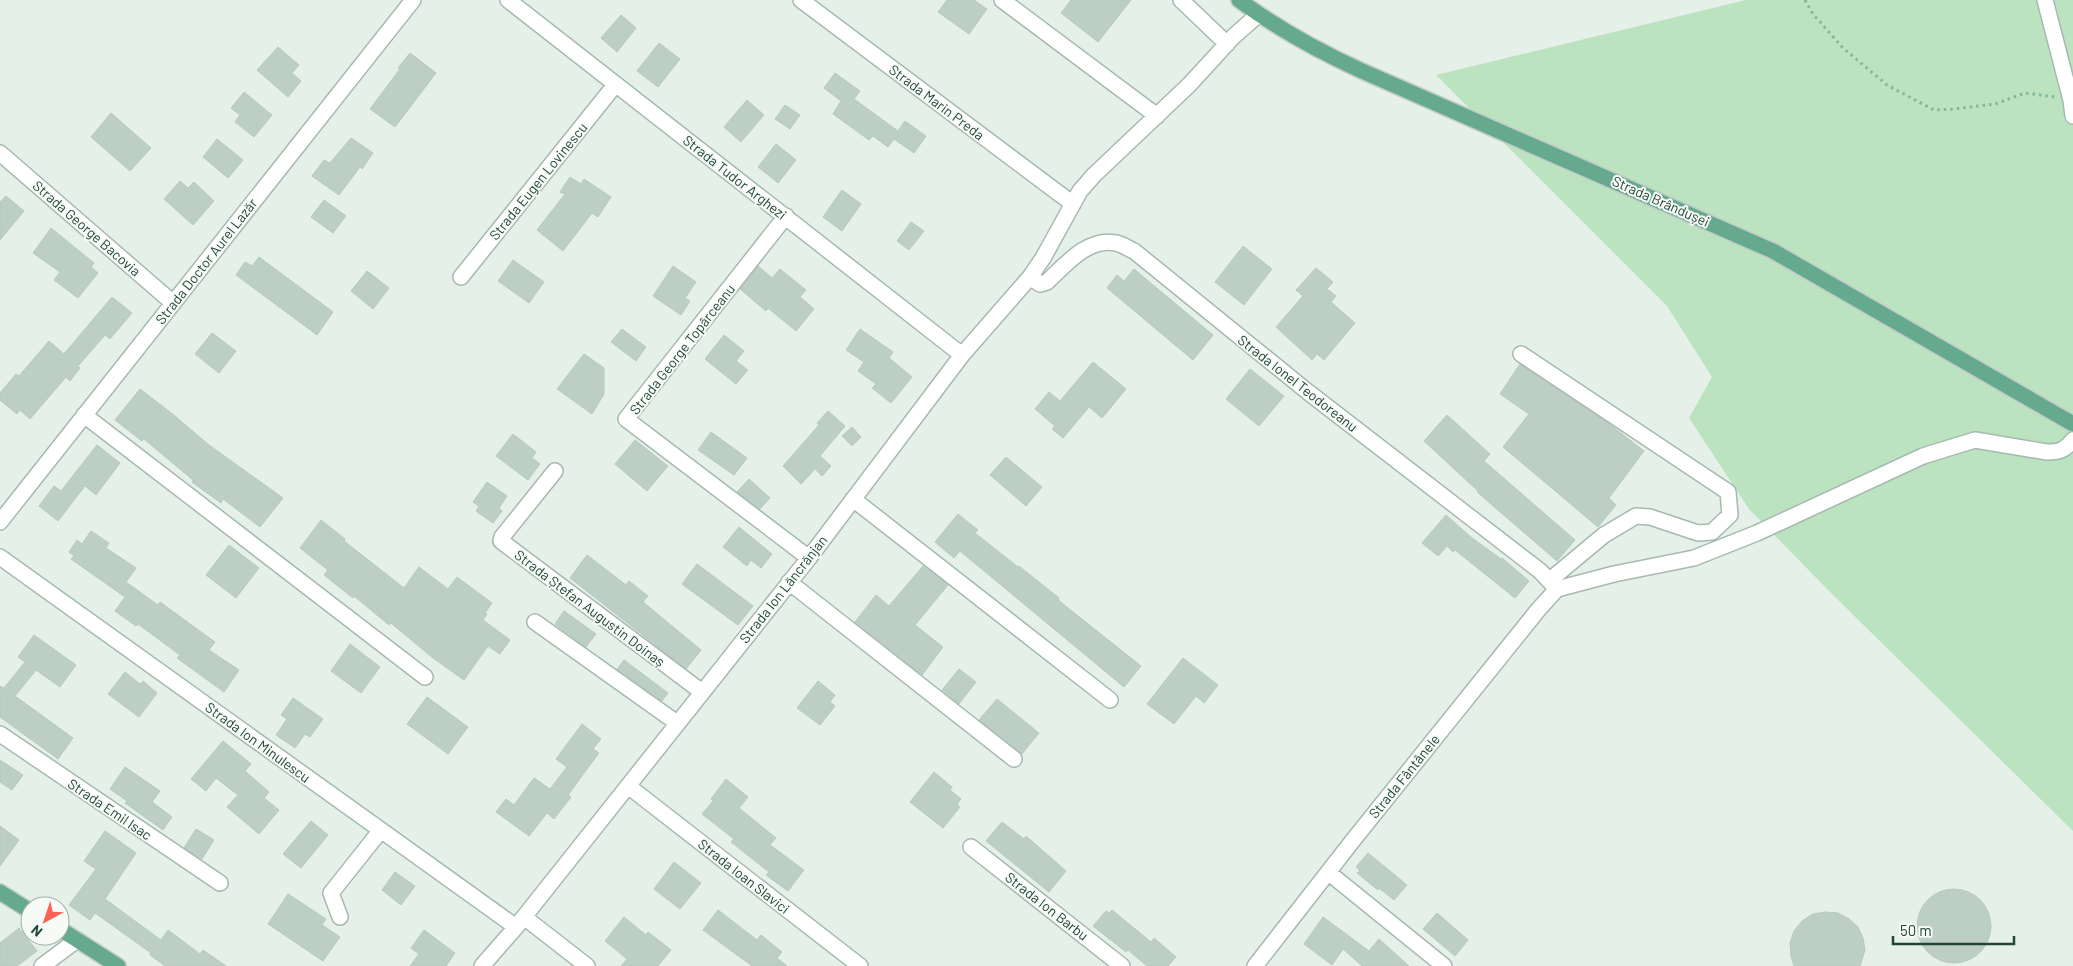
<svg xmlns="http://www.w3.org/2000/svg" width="2073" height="966" viewBox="0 0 2073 966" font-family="Barlow,sans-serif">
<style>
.green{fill:#bce3c0}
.building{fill:#bdcec5;stroke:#b6cabf}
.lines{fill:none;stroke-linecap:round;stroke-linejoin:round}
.minor-casing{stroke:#a6b9b0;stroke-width:18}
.major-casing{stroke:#c1cbc7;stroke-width:18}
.path{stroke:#82b79e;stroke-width:3;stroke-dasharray:2.5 4;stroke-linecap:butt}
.minor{stroke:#fff;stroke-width:15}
.major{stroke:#65aa8e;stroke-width:15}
.labels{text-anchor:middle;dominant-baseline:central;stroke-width:4;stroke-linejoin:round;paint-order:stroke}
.street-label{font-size:14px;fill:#214536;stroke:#f7fbf8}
</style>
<rect width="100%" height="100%" fill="#e5f0e9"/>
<path class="green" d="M1746,0H2073V831L1830,592L1749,509L1689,418L1712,377L1667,306L1436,75Z"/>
<path class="building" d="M947,0H974L987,9L969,34L938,12Z
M1071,0H1131L1098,42L1061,13Z
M621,15L636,28L617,52L601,38Z
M659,43L680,59L658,87L637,71Z
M278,47L299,65L292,73L301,81L288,97L257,70Z
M410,53L436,73L395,127L370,109L400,69L398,68Z
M835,73L860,91L854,99L898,131L905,121L926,136L914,153L894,139L888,147L873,136L869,140L833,114L841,101L824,88Z
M244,92L272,115L254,137L235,122L240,115L231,108Z
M747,100L764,115L741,142L724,127Z
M785,105L800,115L790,129L775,119Z
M111,113L151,148L130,171L91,137Z
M351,138L373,153L362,169L360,167L339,195L312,176L324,160L330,163Z
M217,139L243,160L228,178L203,157Z
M776,144L796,160L778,183L758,167Z
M570,177L581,184L584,179L611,197L598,217L592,213L563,251L537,230L565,194L560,192Z
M180,181L188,188L194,182L214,201L193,225L164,199Z
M842,190L861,204L842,231L823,217Z
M6,196L24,211L0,240V202Z
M324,200L346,216L333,233L311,217Z
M911,222L924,231L909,250L897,241Z
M51,228L94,263L91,267L98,273L78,298L54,280L60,272L33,253Z
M1243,246L1272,269L1244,305L1215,282Z
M259,257L333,312L317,335L236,275L245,262L252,266Z
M513,260L544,282L529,303L498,281Z
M673,266L696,282L685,298L690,301L681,315L653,296Z
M758,266L772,278L780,269L806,290L800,297L814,309L796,331L768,308L766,311L740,289Z
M1316,268L1333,282L1327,289L1336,296L1331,302L1355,323L1324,360L1317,354L1312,360L1276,327L1303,296L1296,290Z
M1134,269L1213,335L1193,360L1107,288L1117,275L1124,281Z
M367,271L389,288L373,309L351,291Z
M112,297L132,313L110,339L105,335L78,366L80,368L70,381L66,377L30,419L20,410L17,414L0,400V393L16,374L19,376L49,341L64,354Z
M622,329L646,347L636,361L611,342Z
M860,329L893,352L889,358L912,377L891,403L872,388L876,384L858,371L864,362L846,350Z
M212,333L236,351L219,373L195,354Z
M724,335L744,351L736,361L748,370L736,384L705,359Z
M584,354L604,368V394L592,414L557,389Z
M1093,362L1126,389L1102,418L1089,407L1063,438L1052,429L1055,426L1035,409L1049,392L1060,401Z
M1520,364L1604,420L1644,451L1609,498L1616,505L1598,527L1503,447L1529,414L1500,394Z
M1250,369L1284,396L1259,426L1226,399Z
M140,389L175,416L209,445L283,498L260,527L223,499L221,503L192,482L193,480L144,439L142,441L115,420Z
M828,411L845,426L820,456L831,466L822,476L815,469L801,484L783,466L819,425L817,423Z
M1447,415L1490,454L1484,461L1575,540L1557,561L1477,492L1478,491L1424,441Z
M852,427L861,437L852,446L842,436Z
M711,432L747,458L734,475L698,450Z
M513,434L536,452L532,458L540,464L528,480L496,456Z
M635,440L668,466L647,491L615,464Z
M97,445L120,463L96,495L85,486L58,521L39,506L54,486L61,491Z
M1006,457L1042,487L1026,506L990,475Z
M749,479L770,498L760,509L737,492Z
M487,482L507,496L499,508L502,511L493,523L476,511L479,506L473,502Z
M958,514L978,530L975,533L1018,567L1019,566L1059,598L1058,600L1141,666L1124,687L960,551L954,558L935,542Z
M1446,515L1472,538L1501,559L1502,558L1529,581L1515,598L1455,550L1453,552L1447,546L1438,556L1422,543Z
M321,520L345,539L344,541L404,588L419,567L448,589L457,577L492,603L485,613L487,614L483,620L510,640L500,654L488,646L464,680L433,658L391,623L389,625L354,596L353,598L324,575L328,570L300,548Z
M739,527L772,554L761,568L751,560L747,566L723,547Z
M91,531L109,543L106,548L136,568L126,582L158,605L160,602L215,642L209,650L239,670L224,692L177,658L180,655L138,624L136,626L115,611L125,597L71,559L74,556L69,552L77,540L82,544Z
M229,545L259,568L236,598L206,575Z
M587,555L626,585L629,581L648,596L643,602L701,650L686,669L570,578Z
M697,564L753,606L738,625L682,584Z
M923,566L948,585L915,625L943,647L922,675L855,622L876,595L889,606Z
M564,611L596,634L586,647L555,624Z
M34,635L76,665L60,687L36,670L15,696L73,738L58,759L0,717V686L4,688L25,662L18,657Z
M350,644L380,667L361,693L331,671Z
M1183,658L1218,685L1204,703L1196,696L1174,724L1147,704Z
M624,660L668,693L662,701L617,669Z
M959,669L976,682L959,704L942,690Z
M125,672L140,684L143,681L157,693L139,717L108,694Z
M818,681L835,695L830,702L835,706L820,725L797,708Z
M427,697L468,727L448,754L407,724Z
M293,698L323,719L310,737L305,734L295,748L276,735L287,719L281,715Z
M997,699L1039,733L1022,754L979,720Z
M582,724L601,739L593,749L599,753L568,795L571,797L554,819L547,813L529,836L496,812L506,799L514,805L534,778L550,789L567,767L556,759Z
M223,741L251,764L245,771L269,792L264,798L279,810L259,834L227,807L238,795L216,778L206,791L191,779Z
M0,760L23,775L12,790L0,782Z
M125,767L160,791L152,802L172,817L163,830L125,803L127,801L110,789Z
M934,772L952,787L950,790L961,799L957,804L960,807L943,828L910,802Z
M726,779L748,797L739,808L776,838L770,845L804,870L788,891L766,875L769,872L731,842L734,839L702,814L713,801L711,799Z
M311,821L328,835L301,868L283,854Z
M1002,822L1024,839L1026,836L1066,871L1049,892L986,841Z
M0,826L19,840L0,866Z
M196,829L214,840L202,859L184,848Z
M105,831L136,853L105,899L161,940L168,930L200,954L203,950L226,966H165L150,955L151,953L95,913L90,920L69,905L96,869L84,861Z
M1368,853L1407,885L1394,900L1379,888L1378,890L1357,873L1360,871L1356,867Z
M674,862L701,883L680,909L654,889Z
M395,872L415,886L401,905L382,890Z
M1917 926a37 37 0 1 1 74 0a37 37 0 1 1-74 0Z
M288,894L326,919L322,925L340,937L323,961L268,924Z
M718,910L757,940L761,935L782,952L777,958L787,966H752L703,930Z
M1112,910L1151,942L1154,938L1176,957L1168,966H1147L1128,950L1126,952L1093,926L1106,911L1109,913Z
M1825,912L1838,913L1849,919L1858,927L1863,938L1865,950L1860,966H1794L1791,956L1790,943L1794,931L1802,921L1813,914Z
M1437,913L1468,940L1455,956L1423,929Z
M624,917L646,935L648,932L671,950L658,966H621L627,959L605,941Z
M1323,917L1369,951L1379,939L1409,966H1362L1343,949L1332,965L1304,944Z
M19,928L37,951L17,966H0V943Z
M424,930L455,953L446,966H410L419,954L411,948Z"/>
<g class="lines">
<g class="minor-casing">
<path id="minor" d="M508,0L962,355
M801,0L1073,204
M1002,0L1157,116
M1181,0L1227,44
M2045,0L2071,100L2073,116
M0,153L173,303
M786,216L626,419L809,558
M461,277L615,85
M1030,277L1040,284L1047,282C1065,265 1088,237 1116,243C1122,244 1129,249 1134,251L1308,392L1540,571L1557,589
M1521,354L1728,492L1730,515L1712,532L1698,533L1650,517L1636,516L1604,535L1550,580
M84,415L425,677
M555,471L502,537L501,541L702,692
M853,499L1110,700
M0,522L413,0
M0,557L516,927
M789,582L1014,759
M1557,589L1614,574L1694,558L1757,533L1923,456L1975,440L2047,452C2060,452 2065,450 2073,440
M535,622L677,723
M0,734L220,883
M628,786L860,966
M971,847L1122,966
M1329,873L1444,966
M340,917L331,893L381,830
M524,917L587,966
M42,966L77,940
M482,966L516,927L809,558L962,355L1030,277L1043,258L1080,191L1094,175L1189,85L1234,36L1259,14
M1255,966L1354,839L1538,610L1557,589"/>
</g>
<g class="major-casing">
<path id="major" d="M1239,0C1278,29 1318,51 1362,71L1773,251L2073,424
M0,892L30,911
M60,929L118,966"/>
</g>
<path class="path" d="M1805,0L1813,14L1843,48L1887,85L1934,110L1954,109L1995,104L2025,93L2055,97"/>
<use href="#minor" class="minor"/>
<use href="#major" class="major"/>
</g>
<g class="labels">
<g class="street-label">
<text transform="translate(937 102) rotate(37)">Strada Marin Preda</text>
<text transform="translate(735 177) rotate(38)">Strada Tudor Arghezi</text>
<text transform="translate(538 181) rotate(-51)">Strada Eugen Lovinescu</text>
<text transform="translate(1661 201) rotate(24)">Strada Brândușei</text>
<text transform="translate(87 228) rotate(41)">Strada George Bacovia</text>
<text transform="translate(206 261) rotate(-52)">Strada Doctor Aurel Lazăr</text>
<text transform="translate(682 349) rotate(-52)">Strada George Topârceanu</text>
<text transform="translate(1298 383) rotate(38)">Strada Ionel Teodoreanu</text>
<text transform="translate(783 589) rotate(-52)">Strada Ion Lăncrănjan</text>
<text transform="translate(590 608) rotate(37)">Strada Ștefan Augustin Doinaș</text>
<text transform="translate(258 742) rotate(36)">Strada Ion Minulescu</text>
<text transform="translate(1404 776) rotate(-51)">Strada Fântânele</text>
<text transform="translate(110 809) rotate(34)">Strada Emil Isac</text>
<text transform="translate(744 876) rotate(38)">Strada Ioan Slavici</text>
<text transform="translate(1047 906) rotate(38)">Strada Ion Barbu</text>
</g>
</g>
<g transform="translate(45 921) rotate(220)"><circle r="24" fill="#f7fbf8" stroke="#a1b2aa"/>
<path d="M0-4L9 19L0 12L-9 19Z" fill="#ff6354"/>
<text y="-8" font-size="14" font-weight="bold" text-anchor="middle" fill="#214536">N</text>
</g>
<path d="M1893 936v8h121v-8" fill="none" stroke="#214536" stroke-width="2.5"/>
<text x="1900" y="936" font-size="15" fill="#214536" stroke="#f7fbf8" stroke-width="4" paint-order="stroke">50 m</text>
</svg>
